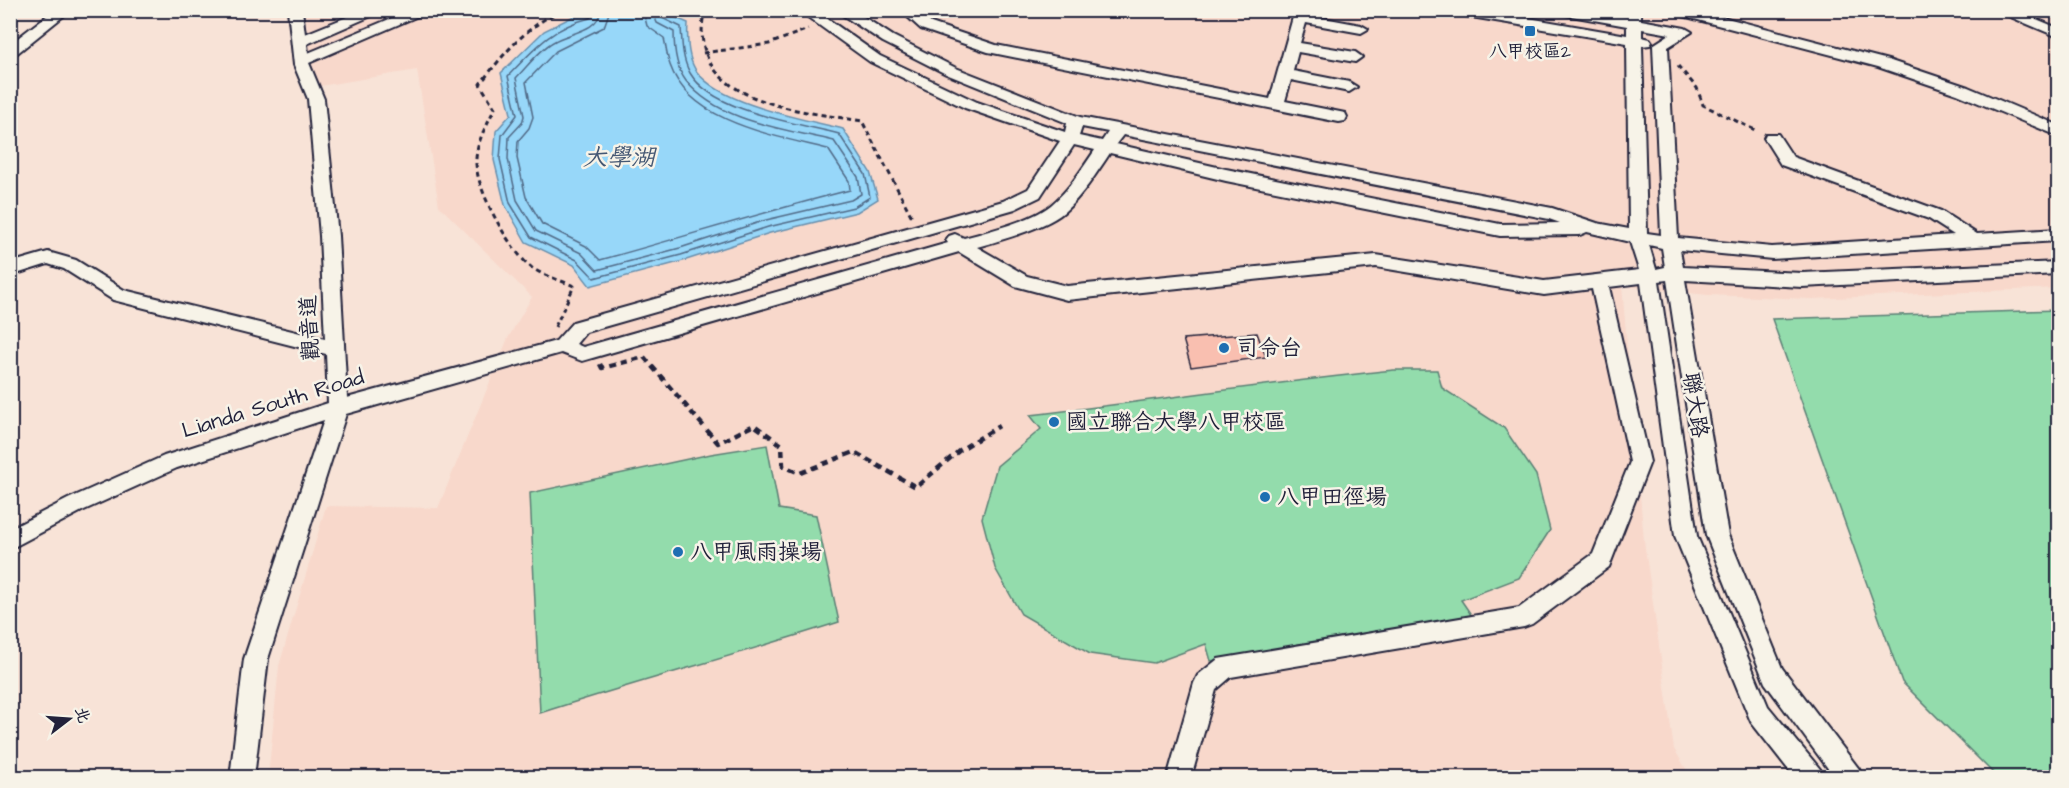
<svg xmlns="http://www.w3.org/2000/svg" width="2069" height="788" viewBox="0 0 2069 788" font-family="'Architects Daughter','LXGW WenKai TC',sans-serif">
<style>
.built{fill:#f8d8cb}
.green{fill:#93dcac;stroke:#5a7f74;stroke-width:1.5}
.water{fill:#97d7f9;stroke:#688fad;stroke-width:1.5}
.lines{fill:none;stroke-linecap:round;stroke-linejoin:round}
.shore{stroke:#516a87;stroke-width:1.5}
.building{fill:#f9bfb0;stroke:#22223b;stroke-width:1.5}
.minor-casing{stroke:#22223b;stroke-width:4}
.path-far1{stroke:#22223b;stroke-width:3;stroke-dasharray:5 4;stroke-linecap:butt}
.path{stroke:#22223b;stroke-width:4.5;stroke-dasharray:7 5;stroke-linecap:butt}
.minor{fill:#f7f3e8;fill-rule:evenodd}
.poi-dot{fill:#1f6fb2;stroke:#f7f3e8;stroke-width:2}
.labels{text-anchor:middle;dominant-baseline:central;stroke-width:5;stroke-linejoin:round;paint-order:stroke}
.far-poi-label{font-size:18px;fill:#22223b;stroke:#f7f3e8}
.street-label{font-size:22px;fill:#22223b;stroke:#f7f3e8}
.poi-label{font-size:22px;fill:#22223b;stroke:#f7f3e8;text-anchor:start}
.water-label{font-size:24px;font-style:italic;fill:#455874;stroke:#f7f3e8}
</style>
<rect width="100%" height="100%" fill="#f8e3d7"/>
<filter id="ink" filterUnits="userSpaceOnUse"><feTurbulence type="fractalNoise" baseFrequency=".0167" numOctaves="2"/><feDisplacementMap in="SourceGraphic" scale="12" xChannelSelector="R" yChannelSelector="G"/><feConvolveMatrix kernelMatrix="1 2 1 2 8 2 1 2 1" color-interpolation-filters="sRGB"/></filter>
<g filter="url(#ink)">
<path class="built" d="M305,11H2058V288L1812,299L1708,295L1622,286L1644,541L1674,749L1691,777L268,778L279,666L326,506L438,508L508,338L532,297L439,206L417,70L320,86L310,63Z"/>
<path class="green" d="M2058,310V777H1997L1902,682L1772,319Z
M1394,370H1437L1442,388L1504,428L1536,475L1550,530L1519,578L1461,600L1474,619L1311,643L1211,661L1206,644L1154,663L1090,654L1021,614L995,568L982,518L997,466L1041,429L1030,415C1152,401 1273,382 1394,370Z
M767,445L779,509L816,515L839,622C740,654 639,681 540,713L530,493L711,454Z"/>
<path class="water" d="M602,10L660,11L688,23C687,38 688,60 697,72C722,105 803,119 843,129L870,172L878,199L857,212L770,233L683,261L590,286L574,265L526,242L505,205L494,160L496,131L511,114L501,73L544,31L576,15Z"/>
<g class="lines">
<path class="shore" d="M594,10L590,18C552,27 534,49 508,76L517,115L502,135L500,159L510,203L531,237L577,260L594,278L681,255L768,227L854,207L870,197L865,174L839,134C798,123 713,112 690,73C682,59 682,42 681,27L662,18L660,10
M601,10C598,32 569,32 553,42C539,50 527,67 516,78L524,116L522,123L509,137L508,159L517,200L536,231L581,253L597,270L680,248L766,220L851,200L861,194L858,177L834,141C786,129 719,122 686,81C676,68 674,48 674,32L657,23L652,10
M610,10L604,27L556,51L526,82L533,117L529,128L518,141L517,158L526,197L542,224L586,246L600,260C684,237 766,211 850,190L849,181L828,149C777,136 690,123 670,65C667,57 666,47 664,38L647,26L643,10"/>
</g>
<path class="building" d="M1257,333L1266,357L1191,367L1183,339Z"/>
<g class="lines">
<g class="minor-casing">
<path id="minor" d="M54,10H71L15,55L10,56V44Z
M288,10H302L305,34L364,10H385L307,44L308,53L411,10H432L309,63L324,99L338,236L347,398L556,341L573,322L580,320L1003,201L1028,189L1060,141L965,108L870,62L798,10H815L880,56L977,102L1065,132L1067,123L946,74L883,42L835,10H853L893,36L956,68L1080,117L1552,208L1597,223L1629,229L1627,43L1453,14L1446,10H1482L1627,35V26L1560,14L1553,10H1587L1627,17V10H1641V20L1685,28L1692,32L1668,47L1678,238L1772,247L1954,235L1929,219L1781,165L1764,138L1766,134H1778L1793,157L1941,211L1977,234L2058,229V241L1772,259L1680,250L1683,267L1802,273L2058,262V274L1802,287L1685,280L1728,535L1782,668L1859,769L1862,778H1835L1765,683L1706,535L1667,280L1659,281L1697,536L1768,706L1820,769L1823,778H1795L1751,722L1675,536L1641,283L1609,287L1650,462L1609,567L1532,624L1524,627L1231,677L1216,690L1191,778H1167L1194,683L1198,675L1218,659L1519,608L1593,554L1630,462L1592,289L1544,295L1376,267L1067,300L1015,286L959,252L582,361L561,353L346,414L268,659L254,778H230L244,659L324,420L177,468L82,511L10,549V529L68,499L164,456L328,403L326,354L113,300L64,269L48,264L10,276V263L48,252L76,260L124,290L325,339L320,236L308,99L294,65ZM1642,29L1670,34L1653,45L1661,235L1647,233L1642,46L1650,45L1652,42L1650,39L1642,37ZM1082,127L1108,132L1102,141L1079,136ZM1123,135L1549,219L1560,223L1500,224L1226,169L1116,144ZM1074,145L1095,150C1082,169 1069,190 1051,205C1033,220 987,232 964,238L955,234L949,236L946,240L948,243L583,347L576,344L586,332L1015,209L1040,197ZM1110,153L1226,181L1500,236L1580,235L1587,232L1630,242L1639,270L1544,281L1376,255L1067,286L1027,276L977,247C999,241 1047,227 1064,212C1082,196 1096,174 1110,153ZM1649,245L1662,248L1665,267L1656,269Z
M900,10H916L931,23L996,45L1270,99L1295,10H1309L1308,15L1361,25L1368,29L1361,33L1306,23L1300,43L1355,52L1362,57L1355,62L1298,52L1293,71L1349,82L1357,87L1349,92L1291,80L1285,101L1345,113L1347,117L1345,121L1339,122L988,52L921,29Z
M1678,10H1696L1888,60L1968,87L2058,125V136L1957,94L1878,67L1679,15Z
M1994,10H2015L2058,28V37Z"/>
</g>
<path class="path-far1" d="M687,10L703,19C691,104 803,111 862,121L912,217
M703,53L769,44L808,29
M1678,66L1697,88L1703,105L1757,131
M555,327L574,286C560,280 544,276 532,268C510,251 474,187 476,159C477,141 487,124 495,108L480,84C503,55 528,23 564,10"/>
<path class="path" d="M600,364L602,368L644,357L718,443L754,425L782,445L783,466L800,473L854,452L916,487L960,450L999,426"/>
<use href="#minor" class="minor"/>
</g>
</g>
<g class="poi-dot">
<rect x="1524" y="25" width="12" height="12" rx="3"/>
<circle cx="1224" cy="348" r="6"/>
<circle cx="1054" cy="422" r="6"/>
<circle cx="1265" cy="497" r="6"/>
<circle cx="678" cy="552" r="6"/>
</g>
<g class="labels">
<g class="far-poi-label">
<text x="1530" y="51">八甲校區2</text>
</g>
<g class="street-label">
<text transform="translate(310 328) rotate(-93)">觀音道</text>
<text transform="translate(273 404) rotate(-17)">Lianda South Road</text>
<text transform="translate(1695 405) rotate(81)">聯大路</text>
</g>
<g class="poi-label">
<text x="1236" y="348">司令台</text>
<text x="1066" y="422">國立聯合大學八甲校區</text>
<text x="1277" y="497">八甲田徑場</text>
<text x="690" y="552">八甲風雨操場</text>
</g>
<g class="water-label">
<text x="619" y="158">大學湖</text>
</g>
</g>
<rect width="2069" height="788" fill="none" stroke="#f7f3e8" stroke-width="36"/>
<rect x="18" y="18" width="2033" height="752" fill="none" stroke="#22223b" stroke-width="2" filter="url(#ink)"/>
<g transform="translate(69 719) rotate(73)" stroke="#f7f3e8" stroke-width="4.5" paint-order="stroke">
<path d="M0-4.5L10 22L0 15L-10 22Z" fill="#22223b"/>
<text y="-9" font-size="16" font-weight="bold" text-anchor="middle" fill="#22223b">北</text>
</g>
</svg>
